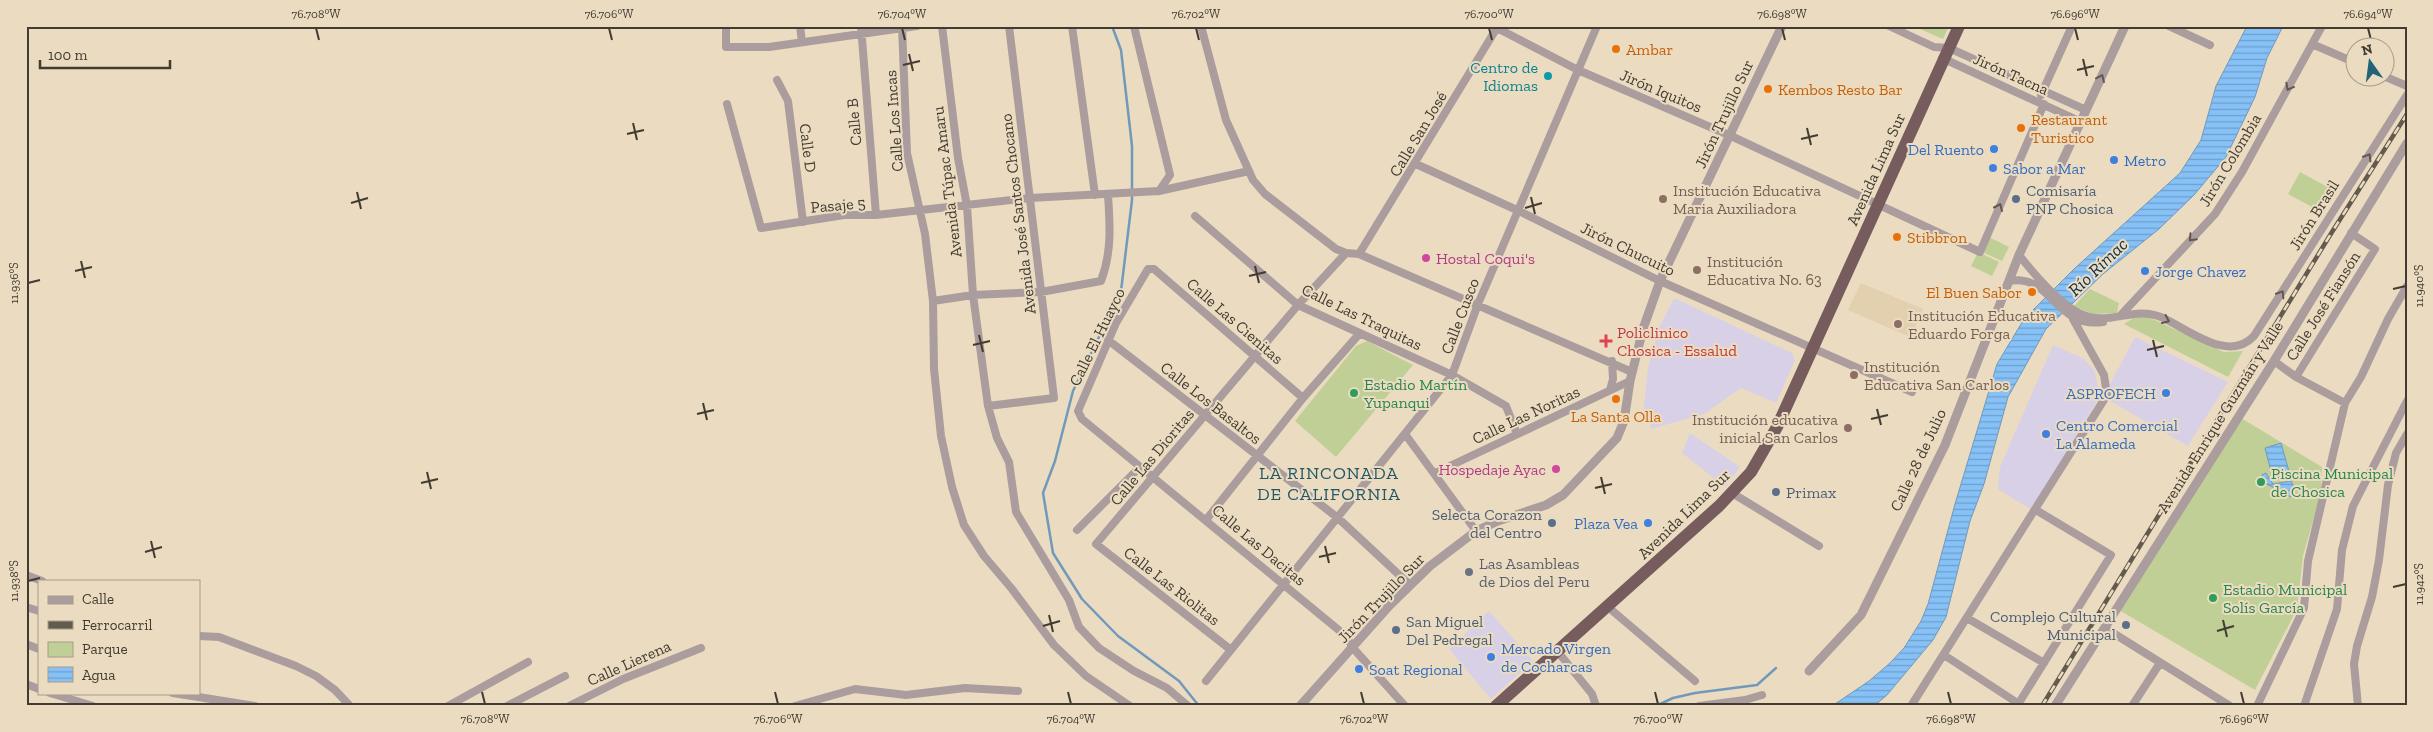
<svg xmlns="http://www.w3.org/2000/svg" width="2433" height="732" viewBox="0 0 2433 732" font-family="'Zilla Slab',serif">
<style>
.commercial{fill:#d7d0e6}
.built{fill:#e2d0ae}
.green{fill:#c0cf96}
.water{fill:url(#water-rules);stroke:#7199bc}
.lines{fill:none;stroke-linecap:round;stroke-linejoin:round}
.stream{stroke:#7199bc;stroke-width:2.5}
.minor{stroke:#ab9c9d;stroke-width:8}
.tertiary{stroke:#ab9c9d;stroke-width:9}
.trunk{stroke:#775c5d;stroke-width:12}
.rail-casing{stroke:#635b4e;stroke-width:4.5}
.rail{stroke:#ebdcc1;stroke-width:2.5;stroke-dasharray:8;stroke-linecap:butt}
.oneway{stroke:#615851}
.ticks{fill:none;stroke:#413b31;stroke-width:2}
.food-dot{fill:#e8710a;stroke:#ebdcc1;stroke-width:2}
.culture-dot{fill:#0f9aa8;stroke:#ebdcc1;stroke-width:2}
.shop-dot{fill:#3f7fe0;stroke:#ebdcc1;stroke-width:2}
.education-dot{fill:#8d6e63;stroke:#ebdcc1;stroke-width:2}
.service-dot{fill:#5c6f8a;stroke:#ebdcc1;stroke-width:2}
.hotel-dot{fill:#d1479c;stroke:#ebdcc1;stroke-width:2}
.health-dot{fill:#e0444e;stroke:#ebdcc1;stroke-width:2}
.leisure-dot{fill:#2e9e5b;stroke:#ebdcc1;stroke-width:2}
.worship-dot{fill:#6b7280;stroke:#ebdcc1;stroke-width:2}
.labels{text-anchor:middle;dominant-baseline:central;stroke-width:4;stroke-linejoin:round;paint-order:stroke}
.food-label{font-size:16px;fill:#c56008;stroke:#ebdcc1;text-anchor:start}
.culture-label{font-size:16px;fill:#0d838f;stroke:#ebdcc1;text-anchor:end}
.street-label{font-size:16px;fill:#413b31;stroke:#ebdcc1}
.shop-label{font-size:16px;fill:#366cbe;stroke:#ebdcc1;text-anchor:start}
.education-label{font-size:16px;fill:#785e54;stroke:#ebdcc1;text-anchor:start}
.service-label{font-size:16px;fill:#4e5e75;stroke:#ebdcc1;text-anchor:start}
.hotel-label{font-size:16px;fill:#b23c85;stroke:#ebdcc1;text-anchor:start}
.health-label{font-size:16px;fill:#be3a42;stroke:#ebdcc1;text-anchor:start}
.leisure-label{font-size:16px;fill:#27864d;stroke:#ebdcc1;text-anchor:start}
.worship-label{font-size:16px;fill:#5b616d;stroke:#ebdcc1;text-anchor:start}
.water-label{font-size:18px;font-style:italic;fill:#0e2e48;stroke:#ebdcc1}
.neighbourhood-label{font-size:18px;letter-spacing:1px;fill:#225765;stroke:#ebdcc1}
.neatline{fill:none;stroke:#413b31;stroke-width:2}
.ticks-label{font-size:12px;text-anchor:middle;fill:#413b31}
</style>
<defs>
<pattern id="water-rules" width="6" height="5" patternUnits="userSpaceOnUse" patternTransform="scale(1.25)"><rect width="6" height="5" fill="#86c1f7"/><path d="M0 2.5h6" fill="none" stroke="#6f9ec9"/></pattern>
</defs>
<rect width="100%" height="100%" fill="#ebdcc1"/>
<path class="commercial" d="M1674,298L1792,353L1795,360L1776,403L1741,388L1704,414L1650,429L1651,415H1643L1648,368L1659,328Z
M2135,337L2228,382L2188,446L2110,401V384Z
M2053,345L2084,359L2094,370L2099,390L2097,401L2032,510L1998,489L2000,467Z
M1690,433L1740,467L1725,487L1682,453Z
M1489,611L1533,661L1491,699L1449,649Z"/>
<path class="built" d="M1861,283L1923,309L1910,337L1848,310Z"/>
<path class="green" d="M1913,26H1949L1943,39Z
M2300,172L2335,191L2323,213L2288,194Z
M1987,236L2009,247L2002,261L1980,251Z
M1978,252L1999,262L1992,276L1971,266Z
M2090,289L2119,303L2117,313L2092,314L2074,306Z
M2146,316L2224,352L2243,351L2228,377L2124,324L2135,317Z
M1367,341L1413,365L1336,457L1295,421L1356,346Z
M2241,418L2322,467L2321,493L2303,556L2297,609L2255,690L2119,610Z"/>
<path class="water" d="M2247,26H2283L2267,58L2255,97L2226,157L2194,195L2159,229L2103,274L2046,329L2008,397L1984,484L1970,521L1946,617L1933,640L1887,695L1874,706H1832L1869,681L1890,663L1904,648L1921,621L1928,604L1955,504L1997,364L2024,319L2074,269L2180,173L2201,140L2216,86Z
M2281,443L2290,475L2273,479L2265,448Z
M2266,473L2273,484L2291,481L2293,485L2291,497L2261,481L2262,475Z"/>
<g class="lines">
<path class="stream" d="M1112,26L1121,50L1132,146V200L1121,291L1073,391L1055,461L1043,493L1053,553L1082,599L1118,636L1179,681L1199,706
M1656,706L1673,698L1695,693L1757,685L1776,668"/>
<path class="minor" d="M726,26V47H769L917,26
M800,26L802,42
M861,26L876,215
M902,26L907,153L925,234L933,301L934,369L941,436L952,487L964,525L984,556L1012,589L1054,645L1086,676L1130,706
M942,26L958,158L967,206L973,295L988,406L997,438L1009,462L1016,512L1069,600L1079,627L1099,648L1134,671L1167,688L1188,706
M1072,26L1095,195
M1134,26L1170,175L1159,191
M1201,26L1226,120L1253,180L1265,194L1336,249L1346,253L1359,254L1632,372
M1889,26L1934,47L1949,48L2086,110
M2169,26L2210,45
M1497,28L1578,70L1731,136L1980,252L2044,104
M2312,44L2356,63
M1942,58L2081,122
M2386,77L2407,86
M777,80L788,101L803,222
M2041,95L2072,26
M727,104L761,228L844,215H876L1030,198L1159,191L1249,171
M1416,164L1519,211L1660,281L1912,392
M1195,216L1298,305L1452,375L1506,406L1517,434
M1359,254L1498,26
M2019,255C2034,274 2058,302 2079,313C2110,328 2131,305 2161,317C2187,328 2228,364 2254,336L2407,95
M2009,281C2052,273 2055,329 2103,322
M933,301L973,295L1041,292L1101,281C1112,252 1110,225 1108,195
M2120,316L2215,214L2242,172L2322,26
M1108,340L1338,518L1410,585
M2274,361L2296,377L2345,403
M2296,377L2375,249L2351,233
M1610,390L1613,379L1612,361
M1303,398L1154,269H1148L1116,323L1078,411L1082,419L1346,636L1353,648L1405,706
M988,406L1054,398L1009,26
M1405,434L1476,531
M1435,473L1630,381
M1732,493L1819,546
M1206,520L1303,398L1360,333
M1077,530L1140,467
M26,575L42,581
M26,607L39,611
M1608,607L1695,681
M1967,618L2044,663
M2105,628L2230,706
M199,636L219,637L296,666L316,676L335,690L350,706
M26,644L39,649
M1231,650L1096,544L1298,305L1346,253
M1558,652L1592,694L1596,706
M1944,655L2019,704
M1206,681L1452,375L1478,304L1597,26
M26,684L39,689
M50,693L93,706
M173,693L255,706
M448,706L528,662
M507,706L565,676
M569,706L623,679L701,648
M795,706L855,689L906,695L965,688L1018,691
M1699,706L1745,700L1762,695
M1911,706L2107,395L2104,375L2073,319
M2017,706L2111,555L2036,510
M2132,706L2160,663
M2257,706L2304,608L2308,561L2345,403L2361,377L2388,319L2407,286
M2304,706L2337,609L2342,550L2353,506L2407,401
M2358,706L2354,664L2357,646L2372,597L2379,560L2388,485L2396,453L2407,434"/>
<path class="tertiary" d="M1809,671L1861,615L1945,445L2019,255L2125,26
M1300,706L1389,606L1430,566L1476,531L1498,521L1546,505L1563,495L1617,438L1624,421L1630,381L1643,329L1660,281L1782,26
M2055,706L2274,361L2407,143"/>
<path class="trunk" d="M1496,706L1719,506L1751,472L1777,427L1959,26"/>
<g class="rail-casing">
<path id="rail" d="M2042,706L2332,232L2407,114"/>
</g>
<use href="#rail" class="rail"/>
</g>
<defs><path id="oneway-chevron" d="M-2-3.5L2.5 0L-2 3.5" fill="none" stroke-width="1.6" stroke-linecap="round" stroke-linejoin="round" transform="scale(1.25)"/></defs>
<g class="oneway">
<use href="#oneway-chevron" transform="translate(2101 78) rotate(-65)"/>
<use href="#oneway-chevron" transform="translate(2289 87) rotate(119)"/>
<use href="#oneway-chevron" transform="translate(2368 157) rotate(-58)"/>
<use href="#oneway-chevron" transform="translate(1999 207) rotate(-66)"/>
<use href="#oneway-chevron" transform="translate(2192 238) rotate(133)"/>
<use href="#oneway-chevron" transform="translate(2281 294) rotate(-58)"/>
<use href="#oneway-chevron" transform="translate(2166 320) rotate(25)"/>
</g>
<path class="ticks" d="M316,28L319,40M609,28L612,40M902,28L905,40M1196,28L1199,40M1489,28L1492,40M1782,28L1785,40M2075,28L2078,40M2368,28L2371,40M909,54L913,71M2083,59L2087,76M903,65L920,61M2077,70L2094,66M633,123L637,140M1807,128L1811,145M627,134L644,130M1801,139L1818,135M357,192L361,209M1531,197L1535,214M351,203L368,198M1525,208L1542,203M81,261L85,278M1255,266L1259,283M75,271L92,267M1249,276L1266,272M28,283L40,280M2393,289L2406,286M979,335L983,352M2153,340L2157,357M973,345L990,341M2147,350L2164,346M703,403L707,420M1877,409L1881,425M697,414L714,410M1871,419L1888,415M427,472L431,489M1601,477L1605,494M421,483L438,479M1595,488L1612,484M151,541L155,558M1325,546L1329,563M145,552L162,547M1319,557L1336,553M28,581L40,578M2393,587L2406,584M1049,615L1053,632M2223,620L2227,637M1043,626L1060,621M2217,631L2234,626M482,692L485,704M775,692L778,704M1068,692L1071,704M1361,692L1364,704M1655,692L1658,704M1948,692L1951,704M2241,692L2244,704"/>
<g class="food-dot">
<circle cx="1616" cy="49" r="5"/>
<circle cx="1768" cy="89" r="5"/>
<circle cx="2021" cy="128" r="5"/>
<circle cx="1897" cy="237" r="5"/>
<circle cx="2032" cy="292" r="5"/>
<circle cx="1616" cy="399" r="5"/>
</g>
<circle class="culture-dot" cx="1548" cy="76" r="5"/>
<g class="shop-dot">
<circle cx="1994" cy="149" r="5"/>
<circle cx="2114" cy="160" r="5"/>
<circle cx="1993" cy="168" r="5"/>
<circle cx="2145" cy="271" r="5"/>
<circle cx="2166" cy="393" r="5"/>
<circle cx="2046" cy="434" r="5"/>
<circle cx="1648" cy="523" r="5"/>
<circle cx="1491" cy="657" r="5"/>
<circle cx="1359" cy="669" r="5"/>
</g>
<g class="education-dot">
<circle cx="1663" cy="199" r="5"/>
<circle cx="1697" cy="270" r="5"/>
<circle cx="1898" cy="324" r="5"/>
<circle cx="1854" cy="375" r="5"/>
<circle cx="1848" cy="428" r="5"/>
</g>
<g class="service-dot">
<circle cx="2016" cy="199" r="5"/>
<circle cx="1776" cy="492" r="5"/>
<circle cx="1552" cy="523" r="5"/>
<circle cx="2126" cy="625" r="5"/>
<circle cx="1396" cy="630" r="5"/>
</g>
<g class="hotel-dot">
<circle cx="1426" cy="258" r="5"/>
<circle cx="1556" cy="469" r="5"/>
</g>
<path class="health-dot" d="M1603.5 333.5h5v5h5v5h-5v5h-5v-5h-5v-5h5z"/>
<g class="leisure-dot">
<circle cx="1354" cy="393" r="5"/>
<circle cx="2261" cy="482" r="5"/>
<circle cx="2213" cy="598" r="5"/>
</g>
<circle class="worship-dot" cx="1469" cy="572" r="5"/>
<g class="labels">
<g class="food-label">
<text x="1626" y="49">Ambar</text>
<text x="1778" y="89">Kembos Resto Bar</text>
<text x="2031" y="119">Restaurant<tspan x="2031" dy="18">Turistico</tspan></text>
<text x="1907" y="237">Stibbron</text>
<text x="2022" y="292" text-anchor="end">El Buen Sabor</text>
<text x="1616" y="416" text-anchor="middle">La Santa Olla</text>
</g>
<g class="culture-label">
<text x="1538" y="67">Centro de<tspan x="1538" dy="18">Idiomas</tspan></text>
</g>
<g class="street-label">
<text transform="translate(2011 74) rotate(24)">Jirón Tacna</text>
<text transform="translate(1661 91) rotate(23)">Jirón Iquitos</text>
<text transform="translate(1724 114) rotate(-65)">Jirón Trujillo Sur</text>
<text transform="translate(894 121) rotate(-94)">Calle Los Incas</text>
<text transform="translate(854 122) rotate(-95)">Calle B</text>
<text transform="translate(1418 134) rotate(-59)">Calle San José</text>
<text transform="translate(808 148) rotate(83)">Calle D</text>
<text transform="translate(2230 160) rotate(-59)">Jirón Colombia</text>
<text transform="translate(1876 169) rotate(-66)">Avenida Lima Sur</text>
<text transform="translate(947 182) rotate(-97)">Avenida Túpac Amaru</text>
<text transform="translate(838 205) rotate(-5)">Pasaje 5</text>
<text transform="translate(1018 214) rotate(-97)">Avenida José Santos Chocano</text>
<text transform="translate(2314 215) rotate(-58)">Jirón Brasil</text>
<text transform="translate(1628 249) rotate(26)">Jirón Chucuito</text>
<text transform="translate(2323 306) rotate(-58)">Calle José Fiansón</text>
<text transform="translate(1460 316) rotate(-69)">Calle Cusco</text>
<text transform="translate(1362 317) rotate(26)">Calle Las Traquitas</text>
<text transform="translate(1235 321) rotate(41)">Calle Las Cienitas</text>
<text transform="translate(1097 337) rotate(-64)">Calle El Huayco</text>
<text transform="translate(1211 403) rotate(38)">Calle Los Basaltos</text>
<text transform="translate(1526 415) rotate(-25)">Calle Las Noritas</text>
<text transform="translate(2220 417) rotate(-58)">Avenida Enrique Guzmán y Valle</text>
<text transform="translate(1152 457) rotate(-50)">Calle Las Dioritas</text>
<text transform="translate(1918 460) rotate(-65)">Calle 28 de Julio</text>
<text transform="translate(1684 514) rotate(-44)">Avenida Lima Sur</text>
<text transform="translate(1259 545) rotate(40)">Calle Las Dacitas</text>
<text transform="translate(1172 586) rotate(38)">Calle Las Riolitas</text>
<text transform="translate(1381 598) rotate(-46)">Jirón Trujillo Sur</text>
<text transform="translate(629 663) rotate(-24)">Calle Lierena</text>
</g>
<g class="shop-label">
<text x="1984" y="149" text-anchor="end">Del Ruento</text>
<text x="2124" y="160">Metro</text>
<text x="2003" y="168">Sabor a Mar</text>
<text x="2155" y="271">Jorge Chavez</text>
<text x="2156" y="393" text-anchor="end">ASPROFECH</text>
<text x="2056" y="425">Centro Comercial<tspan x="2056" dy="18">La Alameda</tspan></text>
<text x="1638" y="523" text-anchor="end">Plaza Vea</text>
<text x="1501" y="648">Mercado Virgen<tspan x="1501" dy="18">de Cocharcas</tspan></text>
<text x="1369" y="669">Soat Regional</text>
</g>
<g class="education-label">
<text x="1673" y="190">Institución Educativa<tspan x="1673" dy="18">Maria Auxiliadora</tspan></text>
<text x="1707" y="261">Institución<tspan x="1707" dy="18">Educativa No. 63</tspan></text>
<text x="1908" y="315">Institución Educativa<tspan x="1908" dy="18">Eduardo Forga</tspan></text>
<text x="1864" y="366">Institución<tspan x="1864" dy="18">Educativa San Carlos</tspan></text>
<text x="1838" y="419" text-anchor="end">Institución educativa<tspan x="1838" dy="18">inicial San Carlos</tspan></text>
</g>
<g class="service-label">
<text x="2026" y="190">Comisaría<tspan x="2026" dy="18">PNP Chosica</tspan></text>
<text x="1786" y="492">Primax</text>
<text x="1542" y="514" text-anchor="end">Selecta Corazon<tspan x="1542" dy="18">del Centro</tspan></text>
<text x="2116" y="616" text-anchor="end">Complejo Cultural<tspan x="2116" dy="18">Municipal</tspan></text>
<text x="1406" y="621">San Miguel<tspan x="1406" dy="18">Del Pedregal</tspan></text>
</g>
<g class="hotel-label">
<text x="1436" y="258">Hostal Coqui's</text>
<text x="1546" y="469" text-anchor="end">Hospedaje Ayac</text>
</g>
<g class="health-label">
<text x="1617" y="332">Policlinico<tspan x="1617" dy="18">Chosica - Essalud</tspan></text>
</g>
<g class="leisure-label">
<text x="1364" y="384">Estadio Martín<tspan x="1364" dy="18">Yupanqui</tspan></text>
<text x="2271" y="473">Piscina Municipal<tspan x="2271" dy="18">de Chosica</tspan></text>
<text x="2223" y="589">Estadio Municipal<tspan x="2223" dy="18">Solís García</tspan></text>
</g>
<g class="worship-label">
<text x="1479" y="563">Las Asambleas<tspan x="1479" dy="18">de Dios del Peru</tspan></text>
</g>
<g class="water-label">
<text transform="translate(2098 267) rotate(-44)">Río Rímac</text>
</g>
<g class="neighbourhood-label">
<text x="1329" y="473">LA RINCONADA<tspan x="1329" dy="21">DE CALIFORNIA</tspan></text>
</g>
</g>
<rect width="2433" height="732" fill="none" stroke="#ebdcc1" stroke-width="55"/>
<rect x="38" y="580" width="162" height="115" fill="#ebdcc1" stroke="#a79c87"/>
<rect x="48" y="596" width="25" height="8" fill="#ab9c9d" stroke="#a79c87"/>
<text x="82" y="604" font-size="15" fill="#413b31">Calle</text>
<rect x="48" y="621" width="25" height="8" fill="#635b4e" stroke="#a79c87"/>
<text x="82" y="630" font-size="15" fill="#413b31">Ferrocarril</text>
<rect x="48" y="642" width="25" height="15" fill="#c0cf96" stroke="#a79c87"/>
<text x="82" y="654" font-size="15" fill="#413b31">Parque</text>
<rect x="48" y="667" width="25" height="15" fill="url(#water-rules)" stroke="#a79c87"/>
<text x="82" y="680" font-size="15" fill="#413b31">Agua</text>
<g transform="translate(2370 62) rotate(346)"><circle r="24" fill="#ebdcc1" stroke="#a79c87"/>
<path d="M0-4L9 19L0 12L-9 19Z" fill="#216477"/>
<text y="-8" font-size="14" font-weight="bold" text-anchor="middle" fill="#413b31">N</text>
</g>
<path d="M40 60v8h130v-8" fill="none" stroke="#413b31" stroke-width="2.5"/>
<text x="48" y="60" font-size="15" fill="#413b31" stroke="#ebdcc1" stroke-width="4" paint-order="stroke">100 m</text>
<rect x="28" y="28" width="2378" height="676" class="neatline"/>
<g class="ticks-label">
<text x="316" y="18">76.708°W</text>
<text x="609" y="18">76.706°W</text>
<text x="902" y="18">76.704°W</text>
<text x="1196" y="18">76.702°W</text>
<text x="1489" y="18">76.700°W</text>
<text x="1782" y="18">76.698°W</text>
<text x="2075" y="18">76.696°W</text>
<text x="2368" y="18">76.694°W</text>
<text transform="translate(14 283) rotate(-90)" y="4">11.936°S</text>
<text transform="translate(2419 286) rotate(-90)" y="4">11.940°S</text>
<text transform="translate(14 581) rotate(-90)" y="4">11.938°S</text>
<text transform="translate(2419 584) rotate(-90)" y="4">11.942°S</text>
<text x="485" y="723">76.708°W</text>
<text x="778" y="723">76.706°W</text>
<text x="1071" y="723">76.704°W</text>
<text x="1364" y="723">76.702°W</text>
<text x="1658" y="723">76.700°W</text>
<text x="1951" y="723">76.698°W</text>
<text x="2244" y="723">76.696°W</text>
</g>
</svg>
